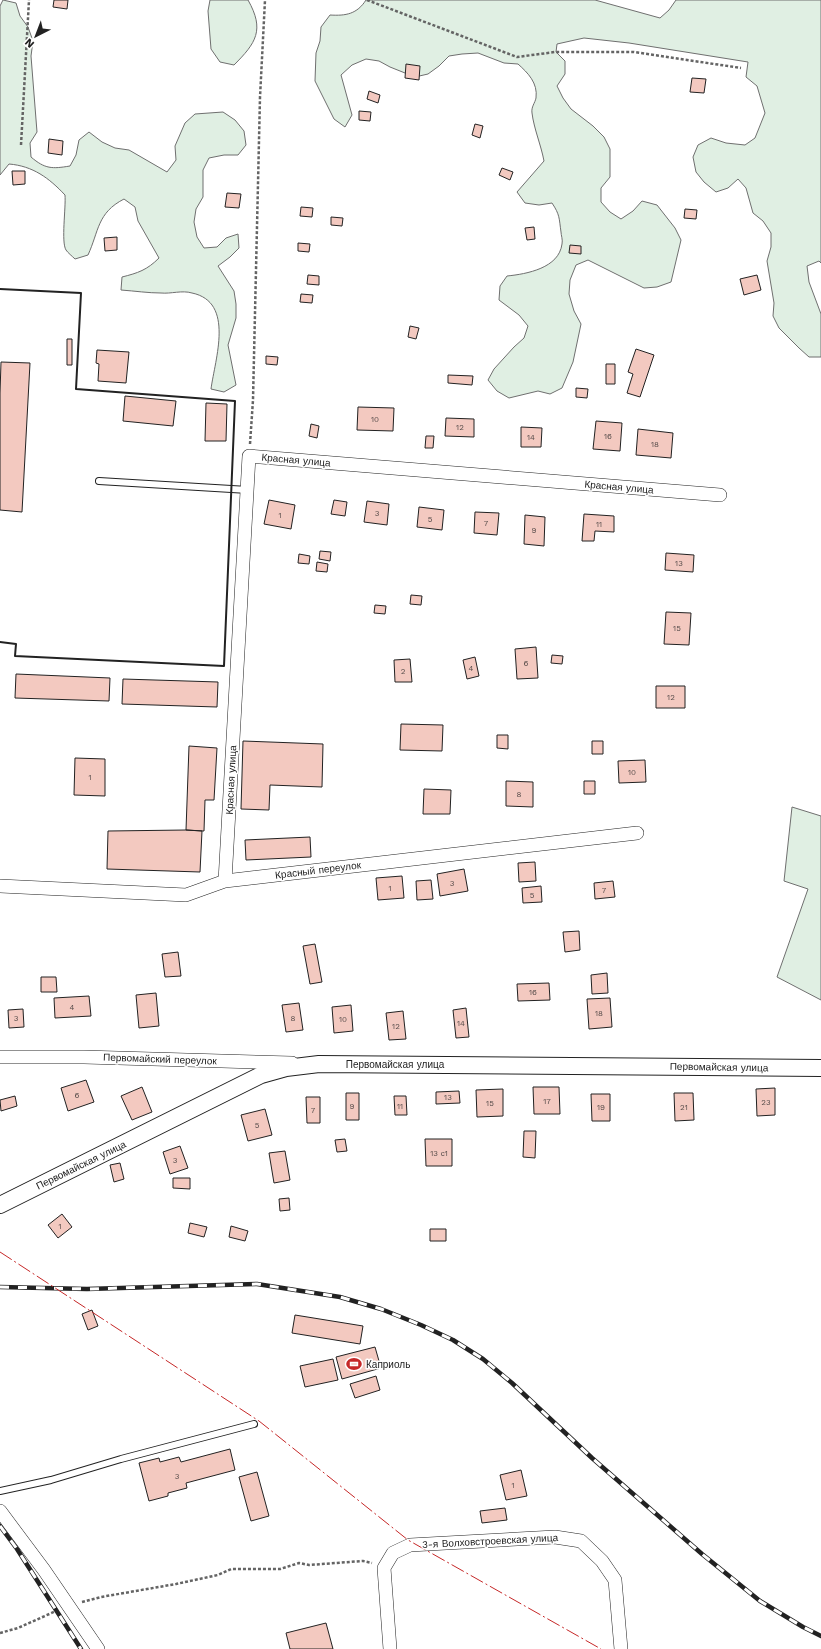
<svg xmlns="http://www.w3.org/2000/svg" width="821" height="1649" viewBox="0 0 821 1649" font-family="'Work Sans',sans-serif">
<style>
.green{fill:#e0efe3;stroke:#6f6f6f}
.building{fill:#f3c9c0;stroke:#222}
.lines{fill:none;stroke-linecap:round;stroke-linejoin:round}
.service-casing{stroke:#222;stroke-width:8}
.minor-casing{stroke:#222;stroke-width:14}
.tertiary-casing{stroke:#222;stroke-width:18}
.path{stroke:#646464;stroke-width:2.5;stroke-dasharray:3 2;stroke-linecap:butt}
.service{stroke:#fff;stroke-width:6}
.minor{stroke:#fff;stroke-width:13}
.tertiary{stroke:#fff;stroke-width:16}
.rail-casing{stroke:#222;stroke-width:4.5}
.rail{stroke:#fff;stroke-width:3;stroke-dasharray:9;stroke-linecap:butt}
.wall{stroke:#222;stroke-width:2}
.power{stroke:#c62828;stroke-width:1;stroke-dasharray:14 3 2 3;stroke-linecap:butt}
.labels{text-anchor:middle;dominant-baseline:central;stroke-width:3;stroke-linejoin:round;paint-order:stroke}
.number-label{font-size:8px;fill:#564c4a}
.street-label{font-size:10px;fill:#222;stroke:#fff}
.poi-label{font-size:10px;fill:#222;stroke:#fff;text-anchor:start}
</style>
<rect width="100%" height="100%" fill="#fff"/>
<path class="green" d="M3,0L16,3L20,16L28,27L33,41L31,56L37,132L30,143L31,157C45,169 52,169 70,166L76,155L79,140L89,132L102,142L115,148L129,150L167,172L176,160L175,146L185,123L195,114L223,112L235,120L244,131L246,145L238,155H224L209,158L203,170V197L196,209L194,222L197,237L204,248L217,247L226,238L238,234L239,248L230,257L218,266L234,291L236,304V318L228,345L236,385L224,392L211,389C215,359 235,302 192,293C182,290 171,294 161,293C148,293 135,291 121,290L122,277C138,273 147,270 159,258L138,221L135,207L124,199C97,213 99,231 88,255L75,259C72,256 68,253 66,250C61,242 66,208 65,195C49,178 33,166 9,164L0,175V6Z
M210,0H248C265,30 256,43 234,65L220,62L211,49L208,11Z
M366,0H595L660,18L669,10L676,0H821V263L819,261L807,266L809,282L821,314V357H809L799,348L779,328L773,316L774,303L767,261L771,247V233L763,221L753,213L746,188L738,179L728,188L716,192L704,182L696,172L693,157L698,145L711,138L726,143L745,145L755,138L765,113L757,86L746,77L748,62L629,43L584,38L557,44L556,52L565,61V74L557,86L563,98L571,109L593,126L604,137L610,149V177L601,188V202L610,212L621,219L633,211L642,201L657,205L675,228L681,240L671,282L657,287L644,288L588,260L576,265L570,280L569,294L574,311L581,324L573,362L562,388L550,394L538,391L509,398L497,391L488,380L494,369L514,347L524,338L528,326L519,315L499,300L500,286L507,276C527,274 559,268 562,244C563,240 561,235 561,232C559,218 560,215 552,203L539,205L525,203L517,192L544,161C541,145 534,129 532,113C531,107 535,103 536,98C538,83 528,73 518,64L504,63L478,53L462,54L449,56L439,66L428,74L415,77L390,67L379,61L366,59L352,65L341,75L352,115L345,127L334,119L315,81L316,53L320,41L321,27L330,15C346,16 357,14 366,0Z
M792,807L821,816V1000L777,977L808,889L784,881Z"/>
<path class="building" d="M54,0H68L67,9L53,7Z
M406,64L420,66L419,80L405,78Z
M692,78L706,79L704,93L690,92Z
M369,91L380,95L378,103L367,99Z
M359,111L371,112L370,121L359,120Z
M475,124L483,126L480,138L472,135Z
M49,139L63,141L62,155L48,153Z
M502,168L513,172L510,180L499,175Z
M12,171H25V184L13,185Z
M227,193L241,194L239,208L225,207Z
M301,207L313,208L312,217L300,216Z
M685,209L697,210L696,219L684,218Z
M331,217L343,218L342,226L331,225Z
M534,227L535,239L527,240L525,228Z
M117,237V250L105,251L104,238Z
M298,243L310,244L309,252L298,251Z
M570,245L581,246V254L569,253Z
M308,275L319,276V285L307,284Z
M757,275L761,290L744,295L740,279Z
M301,294L313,295L312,303L300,302Z
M410,326L419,328L416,339L408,337Z
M67,339H72V365H67Z
M636,349L654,355L640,397L627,393L633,374L628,372Z
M97,350L129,352L126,383L98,381L99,364L96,363Z
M266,356L278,357L277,365L266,364Z
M1,362L30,363L22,512L0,510V393Z
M606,364H615V384H606Z
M448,375L473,376L472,385L448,383Z
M576,388L588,389L587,398L576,397Z
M125,396L176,401L173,426L123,421Z
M206,403L227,404L226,441H205Z
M358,407L394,408L393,431L357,430Z
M446,418L474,419V437L445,436Z
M596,421L622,423L620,451L593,449Z
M311,424L319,426L317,438L309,436Z
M521,427L542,428L541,447H521Z
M638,429L673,433L671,458L636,455Z
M426,436H434L433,448H425Z
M269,500L295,505L291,529L264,524Z
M334,500L347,502L345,516L331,514Z
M367,501L389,504L387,525L364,522Z
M419,507L444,510L442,530L417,527Z
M475,512L499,513L497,535L474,533Z
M584,514L614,516V532L595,531L594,541H582Z
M525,515L545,517L544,546L524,544Z
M320,551L331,552L330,561L319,559Z
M666,553L694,555L693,572L665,570Z
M299,554L310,556L309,564L298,563Z
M317,562L328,564L327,572L316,571Z
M411,595L422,596L421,605L410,604Z
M375,605L386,606L385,614L374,613Z
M666,612L691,613L689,645L664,644Z
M536,647L538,678L517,679L515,649Z
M552,655L563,656L562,664L551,663Z
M475,657L479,676L467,679L463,660Z
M410,659L412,682H395L394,660Z
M16,674L110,678L109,701L15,698Z
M123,679L218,682L217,707L122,704Z
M656,686H685V708H656Z
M401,724L443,725L442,751L400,750Z
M497,735H508V749L497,748Z
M243,741L323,744L322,787L270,785L269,810L241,809Z
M592,741H603V754H592Z
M189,746L217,748L214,800H205L204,831L186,830Z
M75,758L105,759V796L74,795Z
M645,760L646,782L619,783L618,761Z
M506,781L533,782V807L506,806Z
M584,781H595V794H584Z
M424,789L451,790L450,814H423Z
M186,830L202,831L200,872L107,869L108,831Z
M310,837L311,857L246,860L245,840Z
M535,862L536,881L519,882L518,863Z
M464,869L468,891L440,896L437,874Z
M402,876L404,898L378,900L376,878Z
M431,880L433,899L417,900L416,881Z
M613,881L615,897L595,899L594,883Z
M541,886L542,902L523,903L522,888Z
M579,931L580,950L565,952L563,932Z
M315,944L322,982L310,984L303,946Z
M178,952L181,976L165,977L162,954Z
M607,973L608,993L592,994L591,975Z
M41,977H56L57,992H41Z
M549,983L550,1000L518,1001L517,984Z
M156,993L159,1026L139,1028L136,995Z
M89,996L91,1016L55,1018L54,998Z
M610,998L612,1027L589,1029L587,999Z
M299,1003L303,1030L286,1032L282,1005Z
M351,1005L353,1031L334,1033L332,1007Z
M466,1008L469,1037L456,1038L453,1010Z
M23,1009L24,1027L9,1028L8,1010Z
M403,1011L406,1039L389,1040L386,1013Z
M86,1080L94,1102L68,1111L61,1088Z
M142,1087L152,1112L132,1120L121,1096Z
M533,1087H559L560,1114H534Z
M775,1088V1115L757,1116L756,1089Z
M503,1089V1116L477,1117L476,1090Z
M459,1091L460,1103L436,1104V1092Z
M346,1093H359V1120H346Z
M674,1093H693L694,1120L675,1121Z
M591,1094H610V1121H592Z
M15,1096L17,1106L1,1111L0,1100Z
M394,1096H406L407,1115H395Z
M306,1097H320V1123H307Z
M265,1109L272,1135L248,1141L241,1115Z
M524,1131H536L535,1158L523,1157Z
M345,1139L347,1151L337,1152L335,1140Z
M425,1139H452V1166H426Z
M180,1146L188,1168L170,1174L163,1152Z
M285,1151L290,1180L274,1183L269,1153Z
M120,1163L124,1179L114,1182L110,1165Z
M173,1178H190V1189L173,1188Z
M289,1198L290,1210L280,1211L279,1199Z
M62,1214L72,1227L58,1238L48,1225Z
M190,1223L207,1227L204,1237L188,1233Z
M231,1226L248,1231L245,1241L229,1237Z
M430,1229H446V1241H430Z
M92,1310L98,1326L88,1330L82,1314Z
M295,1315L363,1326L360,1344L292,1333Z
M375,1347L381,1368L342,1379L336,1357Z
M333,1359L338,1380L305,1387L300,1366Z
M376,1376L380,1390L355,1398L350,1384Z
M230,1449L235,1470L186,1483L187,1488L168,1493V1496L149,1501L139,1463L159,1458L160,1462L179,1457L181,1462Z
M521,1470L527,1496L506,1500L500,1475Z
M257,1472L269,1516L251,1521L239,1477Z
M505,1508L507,1520L482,1523L480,1511Z
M326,1623L333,1649H290L286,1633Z"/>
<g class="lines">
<g class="service-casing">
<path id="service" d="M99,481L248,490
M0,1491L51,1480L121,1459L254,1424"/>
</g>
<g class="minor-casing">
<path id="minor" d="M225,881L249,456L720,495
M0,886L186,895L225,881L637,833
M0,1057H84L292,1063
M0,1511L44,1570L98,1649
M390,1649L384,1568L393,1553L410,1545L555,1537L581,1541L602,1561L615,1580L621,1649"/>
</g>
<g class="tertiary-casing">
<path id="tertiary" d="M0,1205L261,1075L286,1068L319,1064L821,1068"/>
</g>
<path class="path" d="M367,0L517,57L555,52H634L741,68
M21,145L29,0
M250,444L253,400L260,97L265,0
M82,1602L101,1597L176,1584L218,1575L231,1569H280L299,1563L309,1565L363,1561L372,1563
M0,1633L18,1628L56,1611"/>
<use href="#service" class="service"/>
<use href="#minor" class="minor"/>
<use href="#tertiary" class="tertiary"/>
<g class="rail-casing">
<path id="rail" d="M0,1287L87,1289L257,1284L340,1297L381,1309L421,1325L453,1340L483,1359L512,1383L592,1458L702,1554L760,1601L803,1627L821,1636
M0,1526L17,1549L81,1649"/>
</g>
<use href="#rail" class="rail"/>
<path class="wall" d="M0,289L81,293L76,389L235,401L224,666L15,656L16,644L0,642"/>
<path class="power" d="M0,1252L259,1421L408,1540L601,1649"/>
</g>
<defs>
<g id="stadium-bare" transform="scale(1.2)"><path d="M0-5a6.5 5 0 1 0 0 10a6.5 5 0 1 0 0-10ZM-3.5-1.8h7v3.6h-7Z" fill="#c62828" stroke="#fff" stroke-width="2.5" paint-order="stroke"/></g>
</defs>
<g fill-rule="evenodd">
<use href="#stadium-bare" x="354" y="1364"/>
</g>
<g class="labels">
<g class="number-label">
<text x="375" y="419">10</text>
<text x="460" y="427">12</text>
<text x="608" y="436">16</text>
<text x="531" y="437">14</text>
<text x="655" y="444">18</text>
<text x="377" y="513">3</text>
<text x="280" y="515">1</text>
<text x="430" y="519">5</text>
<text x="486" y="523">7</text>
<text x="599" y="524">11</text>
<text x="534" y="530">9</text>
<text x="679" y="563">13</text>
<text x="677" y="628">15</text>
<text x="526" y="663">6</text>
<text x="471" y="668">4</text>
<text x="403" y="671">2</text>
<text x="671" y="697">12</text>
<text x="632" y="772">10</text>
<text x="90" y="777">1</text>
<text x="519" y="794">8</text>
<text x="452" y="883">3</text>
<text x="390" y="888">1</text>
<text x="604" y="890">7</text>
<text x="532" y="895">5</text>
<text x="533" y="992">16</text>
<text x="72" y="1007">4</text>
<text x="599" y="1013">18</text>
<text x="16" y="1018">3</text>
<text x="293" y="1018">8</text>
<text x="343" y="1019">10</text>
<text x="461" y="1023">14</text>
<text x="396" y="1026">12</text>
<text x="77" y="1095">6</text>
<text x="448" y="1097">13</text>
<text x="547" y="1101">17</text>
<text x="766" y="1102">23</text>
<text x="490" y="1103">15</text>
<text x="352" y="1106">9</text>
<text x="400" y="1106">11</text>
<text x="601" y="1107">19</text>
<text x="684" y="1107">21</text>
<text x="313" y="1110">7</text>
<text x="257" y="1125">5</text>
<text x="439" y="1153">13 с1</text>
<text x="175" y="1160">3</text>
<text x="60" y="1226">1</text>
<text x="177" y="1476">3</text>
<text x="513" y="1485">1</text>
</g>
<g class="street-label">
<text transform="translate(296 460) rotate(5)">Красная улица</text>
<text transform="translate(619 487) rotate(5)">Красная улица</text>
<text transform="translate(231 780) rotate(-87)">Красная улица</text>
<text transform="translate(318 870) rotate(-7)">Красный переулок</text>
<text transform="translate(160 1059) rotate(2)">Первомайский переулок</text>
<text x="395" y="1064">Первомайская улица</text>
<text transform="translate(719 1067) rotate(1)">Первомайская улица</text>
<text transform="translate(81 1165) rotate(-26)">Первомайская улица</text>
<text transform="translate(490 1541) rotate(-3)">3-я Волховстроевская улица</text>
</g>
<g class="poi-label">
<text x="366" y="1364">Каприоль</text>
</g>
</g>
<g transform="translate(36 36) rotate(222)" stroke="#ffffff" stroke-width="3" paint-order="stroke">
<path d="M0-3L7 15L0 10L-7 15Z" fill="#222222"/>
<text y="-6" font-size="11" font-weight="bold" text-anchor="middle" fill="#222222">N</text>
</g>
</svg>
